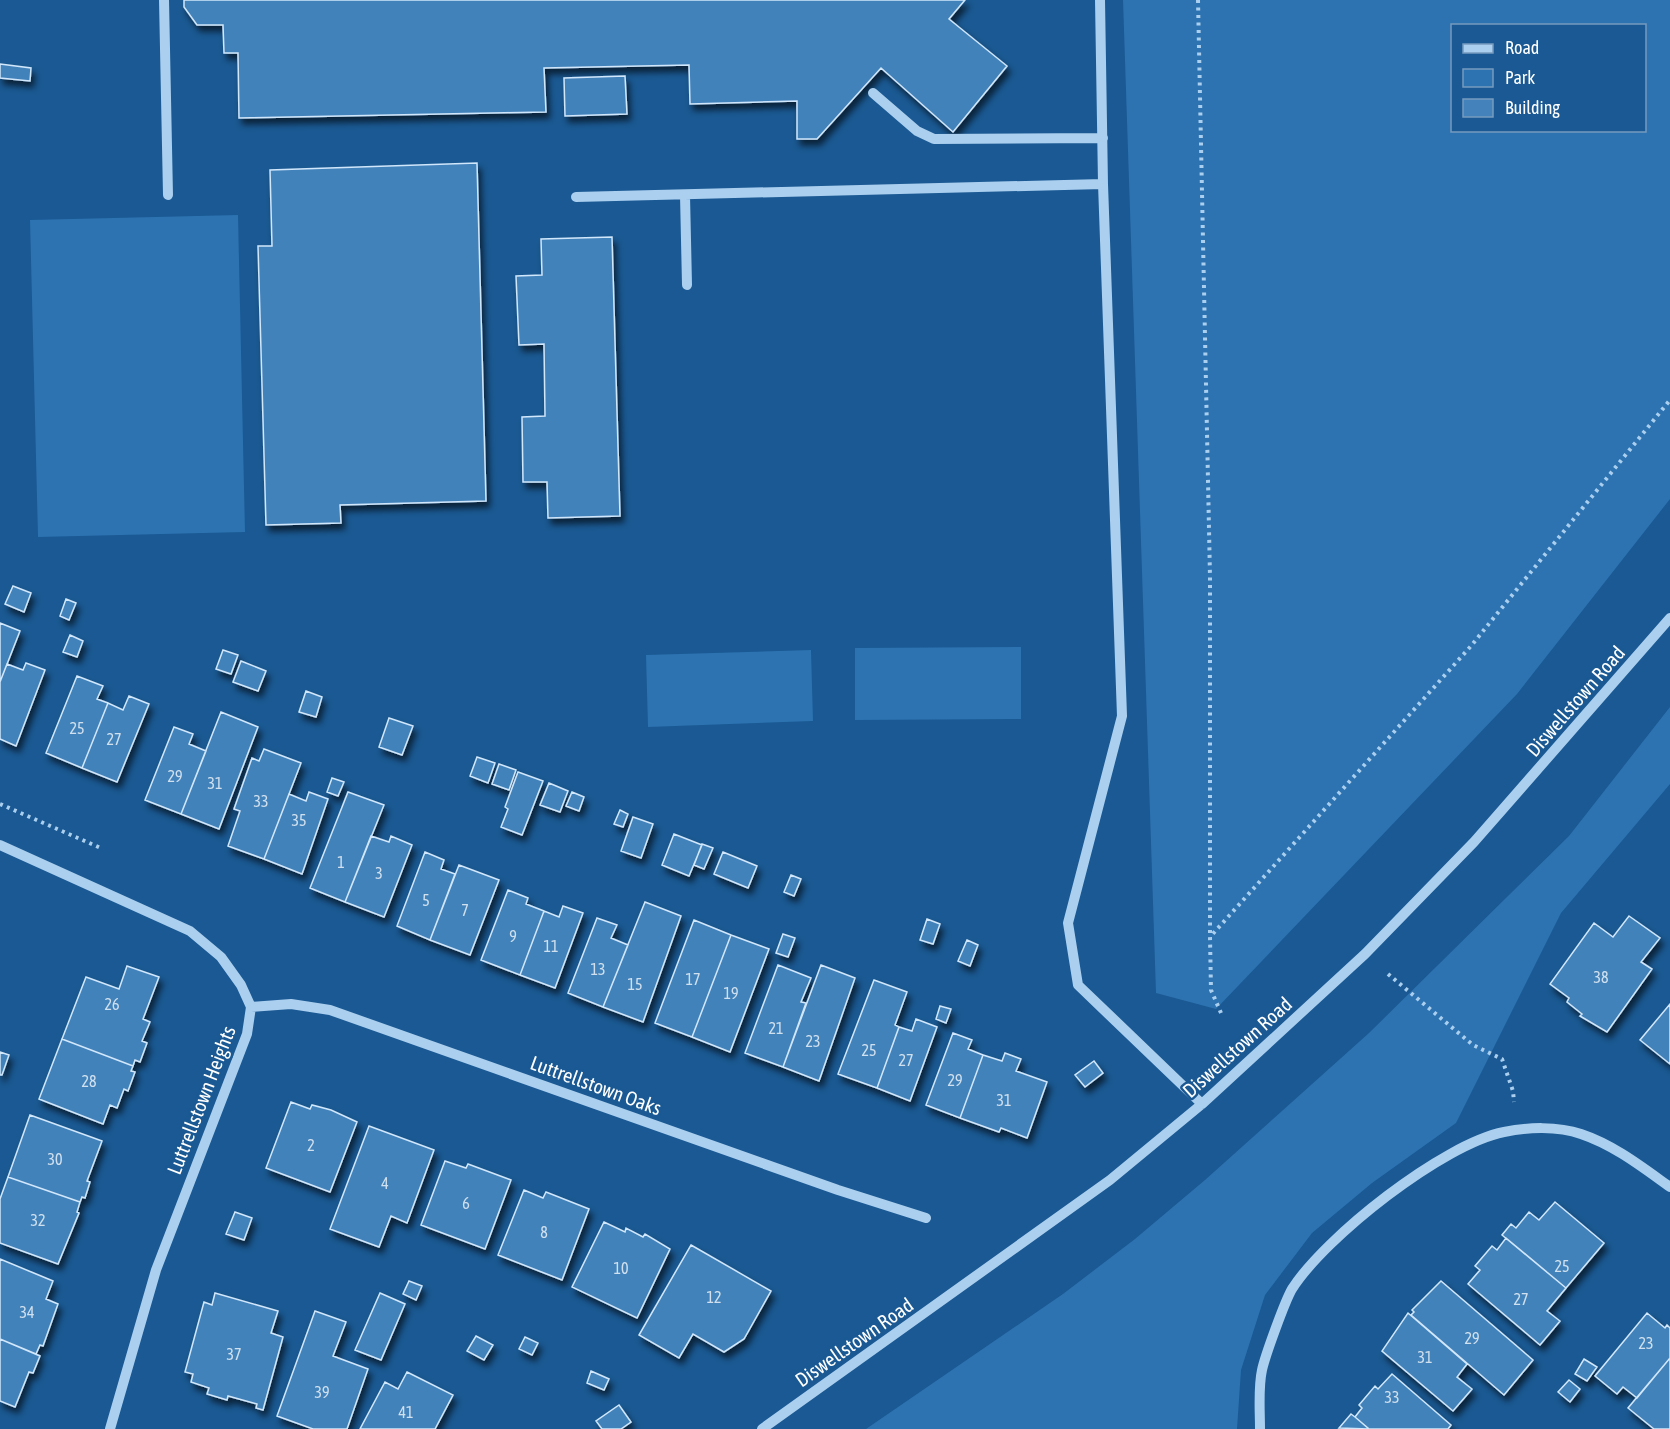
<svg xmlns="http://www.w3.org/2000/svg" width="1670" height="1429" viewBox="0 0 1670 1429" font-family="'Asap Condensed',sans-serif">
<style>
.green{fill:#2d73b1;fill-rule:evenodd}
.building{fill:#4382ba;stroke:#d1e7fb;stroke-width:1.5;filter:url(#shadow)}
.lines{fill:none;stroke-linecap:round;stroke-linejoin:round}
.path{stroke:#abcfef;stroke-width:4;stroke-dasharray:3 4.5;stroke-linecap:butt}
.minor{stroke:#abcfef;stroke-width:10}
.labels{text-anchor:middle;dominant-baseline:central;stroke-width:5;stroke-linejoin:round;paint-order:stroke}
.number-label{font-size:16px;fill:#d0e0ee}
.street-label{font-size:20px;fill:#fff;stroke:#1a5993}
</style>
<defs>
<filter id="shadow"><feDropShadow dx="3.5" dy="6" stdDeviation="3" flood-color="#0009"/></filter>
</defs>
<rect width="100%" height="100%" fill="#1a5993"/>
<path class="green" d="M1123,0H1670V499L1517,694L1216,1009L1156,993ZM1452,26H1644V130H1452Z
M238,215L245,532L38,537L30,220Z
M1021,647V719L855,720V648Z
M811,650L813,721L648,727L646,655Z
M1670,707V784L1561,913L1456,1123L1372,1183L1312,1233L1265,1295L1241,1370L1237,1429H866L1063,1294L1135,1239L1205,1180L1369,1033L1569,836Z"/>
<path class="building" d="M184,0H965L949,19L1007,66L953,132L881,68L817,139H797V101L690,104L689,65L544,68L546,112L239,118L238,53H224L223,25H197L184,7Z
M0,64L31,68L30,81L0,78Z
M625,76L627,114L565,116L564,78Z
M477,163L486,501L340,505L341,523L266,525L258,246H272L270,170Z
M612,237L620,516L548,518L547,482H523L522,417L545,416L544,344L519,345L516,276L542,275L541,239Z
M13,586L31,593L24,612L5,604Z
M66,599L76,603L69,620L60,616Z
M0,623L20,631L0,682Z
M70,635L83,641L77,657L63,652Z
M223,650L238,655L231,674L216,669Z
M241,661L266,671L258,691L233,682Z
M26,663L45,670L16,746L0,739V682L7,664L23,670Z
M77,676L103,686L97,699L108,703L82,768L46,753Z
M306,691L322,697L316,717L299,712Z
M129,696L149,704L117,782L82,768L108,703L123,710Z
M221,712L258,727L219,829L181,814Z
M389,718L413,726L402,755L379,747Z
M174,727L193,734L189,744L206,751L181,814L145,800Z
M264,749L301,763L264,859L228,846L240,811L234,809L252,758L259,761Z
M477,757L495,763L488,783L470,776Z
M499,764L516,770L509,790L492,784Z
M518,772L543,781L522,835L501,827L508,809L505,807Z
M332,778L344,782L338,796L327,792Z
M549,783L568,791L560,812L540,805Z
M309,792L328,799L302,874L264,859L289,794L306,801Z
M348,792L384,805L345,902L310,888Z
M572,792L584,797L579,811L566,806Z
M620,810L628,814L623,827L614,824Z
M633,817L653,824L641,858L621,851Z
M674,834L702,845L689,876L662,865Z
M371,836L389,842L391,836L412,845L384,917L345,902Z
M702,844L713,848L704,869L694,865Z
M425,852L444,860L441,869L455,874L430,940L397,926Z
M723,852L757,866L748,888L714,874Z
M459,865L499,880L470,955L430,940Z
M791,875L801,879L794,896L784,892Z
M508,890L528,898L526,904L544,911L520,975L481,960Z
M645,902L681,916L643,1022L603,1007Z
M563,906L583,913L555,988L520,975L544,911L559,917Z
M1629,916L1660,938L1641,962L1652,969L1607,1032L1580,1016L1582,1014L1567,1002L1569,998L1550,984L1594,923L1613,937Z
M597,918L617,925L611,938L628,945L603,1007L568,993Z
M927,919L940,924L933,944L920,940Z
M694,920L731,935L692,1037L655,1023Z
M783,934L795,938L788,957L776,953Z
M731,935L769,949L730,1052L692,1037Z
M967,940L978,945L970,966L958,961Z
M778,965L811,978L801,1002L806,1003L783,1067L745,1053Z
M821,965L855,978L819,1081L783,1067Z
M127,966L159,977L143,1019L150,1022L142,1041L147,1043L140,1062L135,1060L133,1066L62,1039L86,977L119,989Z
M874,980L907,992L895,1025L899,1027L877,1088L838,1074Z
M1670,1004V1064L1640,1040Z
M940,1006L951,1009L946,1023L936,1019Z
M916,1019L937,1027L910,1101L877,1088L899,1027L912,1031Z
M953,1033L972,1040L968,1049L983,1055L960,1118L926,1105Z
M62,1039L133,1066L131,1071L135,1072L128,1091L124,1089L117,1108L110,1105L103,1124L39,1099Z
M0,1052L9,1055L2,1075H0Z
M1005,1053L1021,1059L1016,1071L1047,1082L1027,1138L1001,1128L999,1132L960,1118L983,1055L1002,1061Z
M1094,1061L1103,1073L1085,1087L1075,1075Z
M291,1102L310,1109L312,1105L331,1110L357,1122L330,1192L266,1168Z
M30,1115L102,1141L87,1181L90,1182L85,1198L82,1197L80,1202L8,1177Z
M369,1126L434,1150L407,1223L391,1216L379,1247L330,1229Z
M445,1161L466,1168L468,1164L511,1180L485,1249L421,1225Z
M8,1177L80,1202L77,1212L79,1213L58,1264L0,1243V1199Z
M524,1190L543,1198L546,1192L589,1209L562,1280L498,1255Z
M1555,1202L1604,1243L1566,1288L1502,1235L1511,1224L1516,1228L1529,1212L1539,1220Z
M235,1212L252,1218L244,1240L226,1234Z
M604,1222L625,1232L626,1228L643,1237L645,1234L670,1249L637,1318L572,1287Z
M1506,1238L1566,1288L1547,1311L1560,1321L1540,1345L1468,1284L1480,1270L1475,1266L1492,1246L1497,1250Z
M691,1245L771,1291L744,1339L724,1352L693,1334L679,1358L639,1335Z
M0,1259L53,1281L46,1299L58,1304L43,1346L40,1345L36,1354L0,1339Z
M409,1281L422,1286L416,1300L403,1294Z
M1441,1281L1533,1360L1504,1395L1411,1315L1414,1312L1412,1310Z
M215,1293L278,1311L271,1333L283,1337L263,1410L256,1408L257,1404L228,1396L227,1400L207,1394L209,1388L191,1382L193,1374L185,1372L204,1302L212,1305Z
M380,1293L405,1304L381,1360L355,1350Z
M315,1311L346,1322L333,1356L368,1369L347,1429H313L277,1416Z
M1408,1313L1467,1364L1457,1377L1472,1389L1453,1411L1382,1351Z
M1647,1313L1665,1328L1667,1325L1670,1328V1358L1637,1398L1623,1387L1617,1394L1595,1376Z
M476,1336L493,1345L484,1360L467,1351Z
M525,1337L538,1343L532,1355L519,1349Z
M0,1339L40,1356L33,1373L29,1372L15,1407L0,1401Z
M1670,1358V1429H1654L1628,1408Z
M1584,1359L1597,1367L1587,1381L1575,1374Z
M591,1371L609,1379L604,1390L587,1383Z
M407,1372L453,1395L435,1429H360L385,1382L398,1389Z
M1392,1374L1451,1425L1448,1429H1369L1355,1417L1362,1408L1359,1405L1375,1386L1378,1389Z
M1569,1380L1580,1389L1570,1402L1558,1392Z
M619,1405L631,1422L621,1429H602L596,1421Z
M1351,1414L1355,1417L1369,1429L1339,1428Z"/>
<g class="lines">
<path class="path" d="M1198,0L1210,577V937
M0,804L103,849
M1388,974L1473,1045L1502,1059L1513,1091L1514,1102
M1221,1013L1211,990L1210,937L1471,646L1670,400"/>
<path class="minor" d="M164,0L168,195
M1100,0L1103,184L1122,716L1068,923L1078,985L1202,1104
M873,93L917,131L934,139L1103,138
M685,195L687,285
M576,197L1103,184
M0,845L190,931L221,957L241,985L251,1007L247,1034L156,1270L110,1429
M251,1007L291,1004L330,1010L838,1190L926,1218
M762,1429L1110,1180L1202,1104L1365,954L1474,842L1670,618
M1260,1429C1260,1410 1258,1388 1262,1370C1265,1356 1285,1301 1292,1289C1325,1237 1443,1144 1504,1132C1527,1127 1558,1126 1581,1134C1614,1145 1642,1167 1670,1187"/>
</g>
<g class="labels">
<g class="number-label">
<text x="77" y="728">25</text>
<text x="114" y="739">27</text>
<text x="175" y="776">29</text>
<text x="215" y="783">31</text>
<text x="261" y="801">33</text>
<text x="299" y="820">35</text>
<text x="341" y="862">1</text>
<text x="379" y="873">3</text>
<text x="426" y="900">5</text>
<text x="465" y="910">7</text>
<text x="513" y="936">9</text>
<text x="551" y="946">11</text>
<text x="598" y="969">13</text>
<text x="1601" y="977">38</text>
<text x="693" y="979">17</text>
<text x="635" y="984">15</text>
<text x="731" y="993">19</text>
<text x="112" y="1004">26</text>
<text x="776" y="1028">21</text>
<text x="813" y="1041">23</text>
<text x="869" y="1050">25</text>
<text x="906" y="1060">27</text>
<text x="955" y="1080">29</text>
<text x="89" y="1081">28</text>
<text x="1004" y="1100">31</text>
<text x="311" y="1145">2</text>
<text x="55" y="1159">30</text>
<text x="385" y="1183">4</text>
<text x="466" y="1203">6</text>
<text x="38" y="1220">32</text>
<text x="544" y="1232">8</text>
<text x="1562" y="1266">25</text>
<text x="621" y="1268">10</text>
<text x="714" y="1297">12</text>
<text x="1521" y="1299">27</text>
<text x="27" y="1312">34</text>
<text x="1472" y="1338">29</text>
<text x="1646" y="1343">23</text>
<text x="234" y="1354">37</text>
<text x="1425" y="1357">31</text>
<text x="322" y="1392">39</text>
<text x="1392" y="1397">33</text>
<text x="406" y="1412">41</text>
</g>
<g class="street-label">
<text transform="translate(1575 701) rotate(-49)">Diswellstown Road</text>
<text transform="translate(1237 1047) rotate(-42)">Diswellstown Road</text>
<text transform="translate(596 1085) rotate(20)">Luttrellstown Oaks</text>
<text transform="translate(201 1100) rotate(-69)">Luttrellstown Heights</text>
<text transform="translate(854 1342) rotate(-35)">Diswellstown Road</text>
</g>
</g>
<rect x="1451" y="24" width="195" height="108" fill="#1a5993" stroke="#769bbe" stroke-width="1.5"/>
<rect x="1463" y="44" width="30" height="9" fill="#abcfef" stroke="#769bbe" stroke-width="1.5"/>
<text x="1505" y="54" font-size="18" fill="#ffffff">Road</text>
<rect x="1463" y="69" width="30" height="18" fill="#2d73b1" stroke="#769bbe" stroke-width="1.5"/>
<text x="1505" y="84" font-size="18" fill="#ffffff">Park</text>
<rect x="1463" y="99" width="30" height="18" fill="#4382ba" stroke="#769bbe" stroke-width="1.5"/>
<text x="1505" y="114" font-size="18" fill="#ffffff">Building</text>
</svg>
